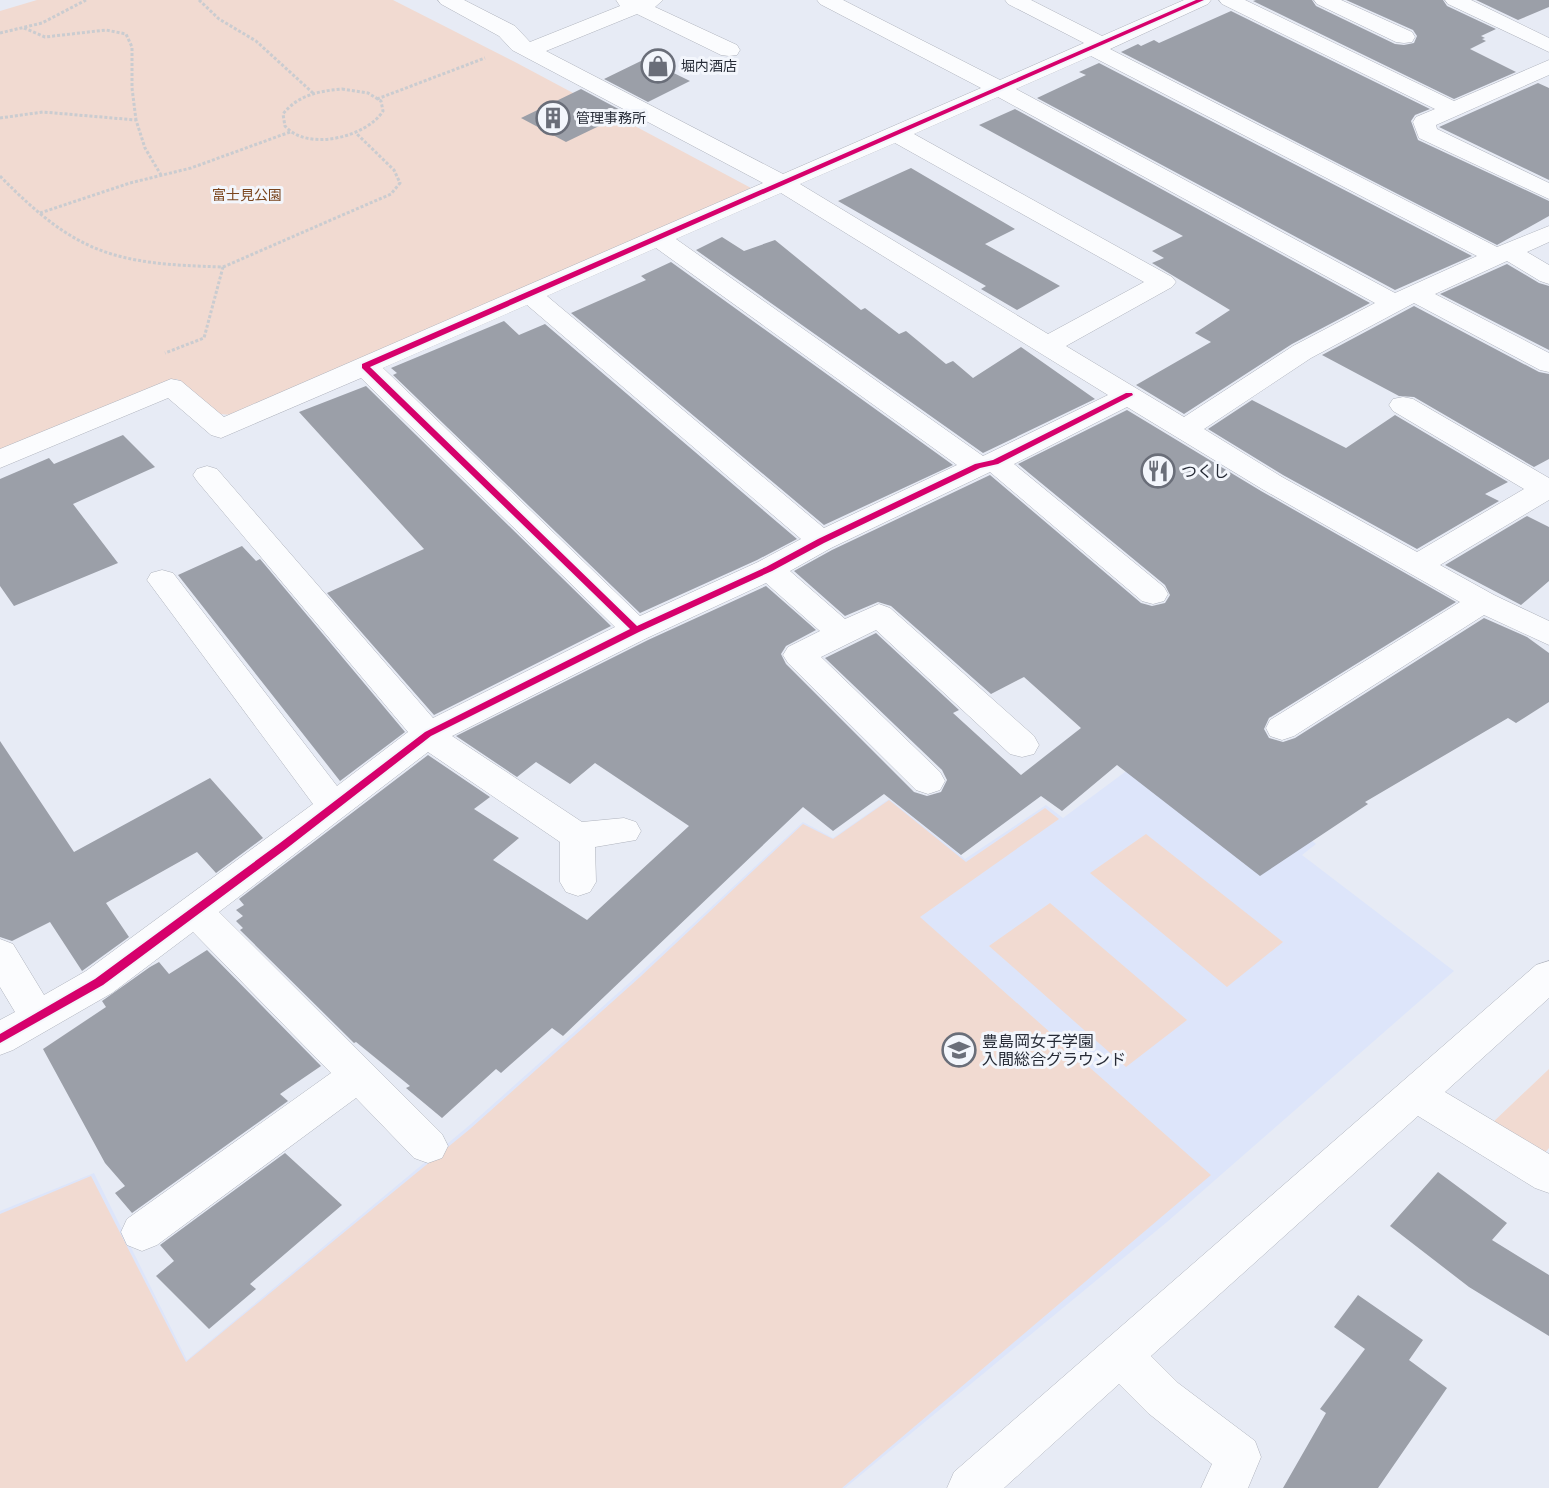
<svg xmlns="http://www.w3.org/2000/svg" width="1549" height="1488" viewBox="0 0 1549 1488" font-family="Ubuntu,'Noto Sans JP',sans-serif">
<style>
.built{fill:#dde5fa}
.green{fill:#f1dad1}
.building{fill:#9b9fa8}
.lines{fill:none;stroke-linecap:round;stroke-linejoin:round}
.minor-casing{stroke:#afb3bd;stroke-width:1}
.path{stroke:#caccd0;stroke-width:3;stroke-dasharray:3 2;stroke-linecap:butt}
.minor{fill:#fbfcfe;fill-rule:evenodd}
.cycleway-casing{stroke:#f3f6fc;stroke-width:4}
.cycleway{fill:#d6006c;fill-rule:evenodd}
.labels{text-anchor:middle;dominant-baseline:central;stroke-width:6;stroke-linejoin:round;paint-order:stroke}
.far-poi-label{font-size:14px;fill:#262b36;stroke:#f3f6fc;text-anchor:start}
.far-park-label{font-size:14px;fill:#7a451e;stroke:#f3f6fc}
.poi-label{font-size:16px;fill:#262b36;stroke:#f3f6fc;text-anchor:start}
</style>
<rect width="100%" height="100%" fill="#e7ebf5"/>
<path class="built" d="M1179,732L1316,844L1302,855L1454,971L1167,1222L845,1488H0V1211L94,1173L187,1360L471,1124L637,976L803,822L833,838L889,799L965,859L1046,805L1063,818Z"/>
<path class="green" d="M37,0H393L515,62L751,188L233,415L220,414L177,379L0,451V11Z
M889,800L966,862L1045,808L1059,819L920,917L1211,1175L842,1488H0V1214L91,1176L186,1362L470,1129L640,977L803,824L833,839Z
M1146,834L1283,942L1227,987L1090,873Z
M1050,903L1187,1020L1126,1067L989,946Z
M1549,1069V1148L1543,1155L1490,1125Z"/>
<path class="building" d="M1256,0H1312L1316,6L1395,44L1404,45L1414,43L1417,36L1413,30L1346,0H1443L1447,6L1496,29L1481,36L1485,38L1482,39L1486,41L1470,49L1516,72L1454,99L1253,1Z
M1476,0H1549V7L1518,20Z
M1231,11L1430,109L1415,115L1411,121L1418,140L1549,201V216L1497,245L1121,52L1138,44L1141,46L1154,40L1159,43Z
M645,59L690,81L648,102L604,79Z
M1099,63L1472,256L1395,290L1037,98L1086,75L1079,72Z
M1538,83L1549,88V180L1439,127Z
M581,89L626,113L566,142L521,118Z
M1015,109L1370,303L1292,344L1184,414L1136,385L1211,342L1195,333L1230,310L1152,263L1164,258L1152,251L1183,236L979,125Z
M911,168L1015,229L985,244L1060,286L1017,310L981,289L986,286L838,201Z
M722,237L744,251L775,240L861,310L865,308L899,334L906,331L946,364L953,361L973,378L1021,347L1095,399L983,453L696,250Z
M671,262L953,465L824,525L571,313L646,280L641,276Z
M1507,264L1539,283L1549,286V350L1440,294Z
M1414,306L1539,372L1549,374V459L1534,467L1414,397L1399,396L1322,355Z
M504,321L519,335L545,324L797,539L757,560L640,613L393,375L397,373L391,368Z
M366,386L611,626L434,715L327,593L424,549L299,412Z
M1252,400L1346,448L1395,415L1508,482L1485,494L1499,501L1417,549L1283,475L1208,429Z
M1127,410L1261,491L1456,602L1269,718L1264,729L1269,738L1283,742L1295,738L1484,618L1527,637L1549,653V702L1516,723L1508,718L1365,802L1368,804L1260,876L1117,765L1062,811L1041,796L961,855L884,794L833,831L803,807L563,1036L552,1028L501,1073L496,1069L442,1118L406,1088L410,1086L356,1042L354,1043L240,930L243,928L236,921L243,916L236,910L244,905L239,899L428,755L490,797L474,809L519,838L493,860L587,920L689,826L595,763L570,784L536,762L517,777L456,736L648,640L766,586L816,630L786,646L781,654L786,664L914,792L927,796L941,792L947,780L942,770L825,658L876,633L959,710L953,713L1021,775L1081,728L1024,677L991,694L891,606L878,602L845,616L794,571L832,550L990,475L1141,603L1152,606L1165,603L1170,595L1165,585L1018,464Z
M123,435L155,467L73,504L118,563L14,606L0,586V479L49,458L54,464Z
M1527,516L1549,527V581L1521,605L1445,565Z
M242,546L256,561L260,559L405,732L340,781L178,575Z
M0,741L74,852L210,778L263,838L216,873L197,852L106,903L129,937L82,971L50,922L12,941L0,937Z
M207,950L321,1066L280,1094L288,1101L132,1213L115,1193L125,1186L105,1163L43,1049L106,1007L102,1001L150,967L159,962L169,974Z
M285,1153L342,1205L250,1284L256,1289L209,1329L156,1276L174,1261L160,1245Z
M1438,1172L1507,1223L1492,1240L1549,1275V1336L1469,1287L1390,1226Z
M1358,1295L1423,1340L1409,1360L1447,1388L1378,1488H1283L1326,1413L1320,1409L1365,1349L1334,1327Z"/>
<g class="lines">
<g class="minor-casing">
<path id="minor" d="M438,0H464L515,26L530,42L620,6L616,0H663L655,7L737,45L740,50L737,55L729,56L721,55L637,14L546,51L783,174L981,88L820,4L817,0H843L1000,80L1084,43L1008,4L1005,0H1031L1102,36L1184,0H1211L1208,4L1110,49L1497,247L1549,226V242L1527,252L1549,265V284L1540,281L1507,261L1435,294L1549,353V372L1540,370L1414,303L1311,358L1204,429L1282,477L1417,552L1524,489L1393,411L1389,405L1393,399L1403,397L1413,399L1549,478V500L1440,565L1494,595L1549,621V645L1484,615L1294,736L1282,740L1270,736L1266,728L1270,720L1460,602L1262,489L1127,407L1014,464L1164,587L1168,594L1164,601L1153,604L1142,601L990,472L831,548L790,571L845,619L879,604L890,608L1034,736L1039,745L1034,754L1022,757L1010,754L876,630L821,657L940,772L945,781L940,790L928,794L916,790L788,663L783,655L788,647L820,631L766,583L647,638L452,736L582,822L624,818L636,822L641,831L636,840L595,847L596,882L590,892L578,896L566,892L560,882V842L428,752L219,912L442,1134L448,1146L442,1158L428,1163L414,1158L356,1098L157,1245L142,1251L127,1245L121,1232L127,1219L331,1073L193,932L112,993L13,1050L0,1055V1020L15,1012L0,987V939L13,944L44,995L86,971L313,804L147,580L151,573L162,570L173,573L337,786L408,732L197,481L193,475L197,469L207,466L217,469L433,718L615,627L361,378L221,438L211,435L168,398L0,468V449L171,379L181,381L224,417L763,183L512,50L499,36L441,4ZM1091,56L1477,256L1395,293L1016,89ZM998,97L1375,303L1293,346L1184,417L1066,346L1172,287L1176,282L1172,277L914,134ZM895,143L1144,282L1048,334L800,184ZM781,193L1108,395L983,456L676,239ZM656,248L957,465L824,528L547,296ZM527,305L801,539L758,562L640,616L383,368Z
M1219,0H1245L1454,101L1549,60V75L1436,125L1437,129L1549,183V199L1419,138L1413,122L1416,117L1435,109L1222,4Z
M1314,0H1341L1412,32L1415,37L1412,42L1404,43L1396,42L1317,4Z
M1445,0H1471L1549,38V52L1448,4Z
M1549,961V998L1445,1092L1549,1154V1193L1535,1188L1418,1116L1151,1356L1178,1383L1255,1441L1261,1457L1248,1488H1201L1212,1464L1148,1413L1119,1384L1004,1488H947L954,1472L1536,965Z"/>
</g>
<path class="path" d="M199,0L219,19L256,41L313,93
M24,28L45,37L106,30L126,34L132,47V88L136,120
M0,33L42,23L86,0
M342,89L368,93L381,101L383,111C367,137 307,152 285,126L283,114C298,95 319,91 342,89Z
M377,99L485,58
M0,118L43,112L136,120L145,148L161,175
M0,176C77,255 115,264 223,267L204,338L165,353
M40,213L130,183L191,168L290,132
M223,267L391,194L400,183L394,170L357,134"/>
<use href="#minor" class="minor"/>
<g class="cycleway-casing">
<path id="cycleway" d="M1196,0H1204L370,367L637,626L766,567L818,539L975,464L993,460L1126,393H1132L1133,395L998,464L980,468L824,543L772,571L639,632L431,736L286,849L103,985L0,1043V1034L95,979L280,843L425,732L630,629L362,368V364Z"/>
</g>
<use href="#cycleway" class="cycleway"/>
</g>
<defs>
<g id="shop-ring" transform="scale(1.725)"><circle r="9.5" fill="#f3f6fc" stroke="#6a6e79" stroke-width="1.5"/><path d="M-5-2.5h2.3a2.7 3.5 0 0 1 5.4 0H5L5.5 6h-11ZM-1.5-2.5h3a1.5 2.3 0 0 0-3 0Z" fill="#6a6e79"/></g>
<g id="building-ring" transform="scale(1.725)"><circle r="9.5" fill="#f3f6fc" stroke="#6a6e79" stroke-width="1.5"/><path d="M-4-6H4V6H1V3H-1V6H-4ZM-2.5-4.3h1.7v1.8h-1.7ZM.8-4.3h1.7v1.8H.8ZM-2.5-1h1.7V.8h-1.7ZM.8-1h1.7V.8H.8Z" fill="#6a6e79"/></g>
<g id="restaurant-ring" transform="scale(1.725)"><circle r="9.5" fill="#f3f6fc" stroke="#6a6e79" stroke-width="1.5"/><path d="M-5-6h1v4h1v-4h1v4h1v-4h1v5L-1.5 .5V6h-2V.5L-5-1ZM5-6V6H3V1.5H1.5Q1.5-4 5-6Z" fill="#6a6e79"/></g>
<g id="school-ring" transform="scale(1.725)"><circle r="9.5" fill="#f3f6fc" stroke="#6a6e79" stroke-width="1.5"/><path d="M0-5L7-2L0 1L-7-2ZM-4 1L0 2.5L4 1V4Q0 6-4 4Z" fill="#6a6e79"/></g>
</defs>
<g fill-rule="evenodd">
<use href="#shop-ring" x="658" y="66"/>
<use href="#building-ring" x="553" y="118"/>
<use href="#restaurant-ring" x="1158" y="471"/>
<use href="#school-ring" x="959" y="1050"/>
</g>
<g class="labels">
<g class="far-poi-label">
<text x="681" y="66">堀内酒店</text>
<text x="576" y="118">管理事務所</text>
</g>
<g class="far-park-label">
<text x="247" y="195">富士見公園</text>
</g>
<g class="poi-label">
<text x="1181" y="471">つくし</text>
<text x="982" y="1041">豊島岡女子学園<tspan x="982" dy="18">入間総合グラウンド</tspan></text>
</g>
</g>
</svg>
